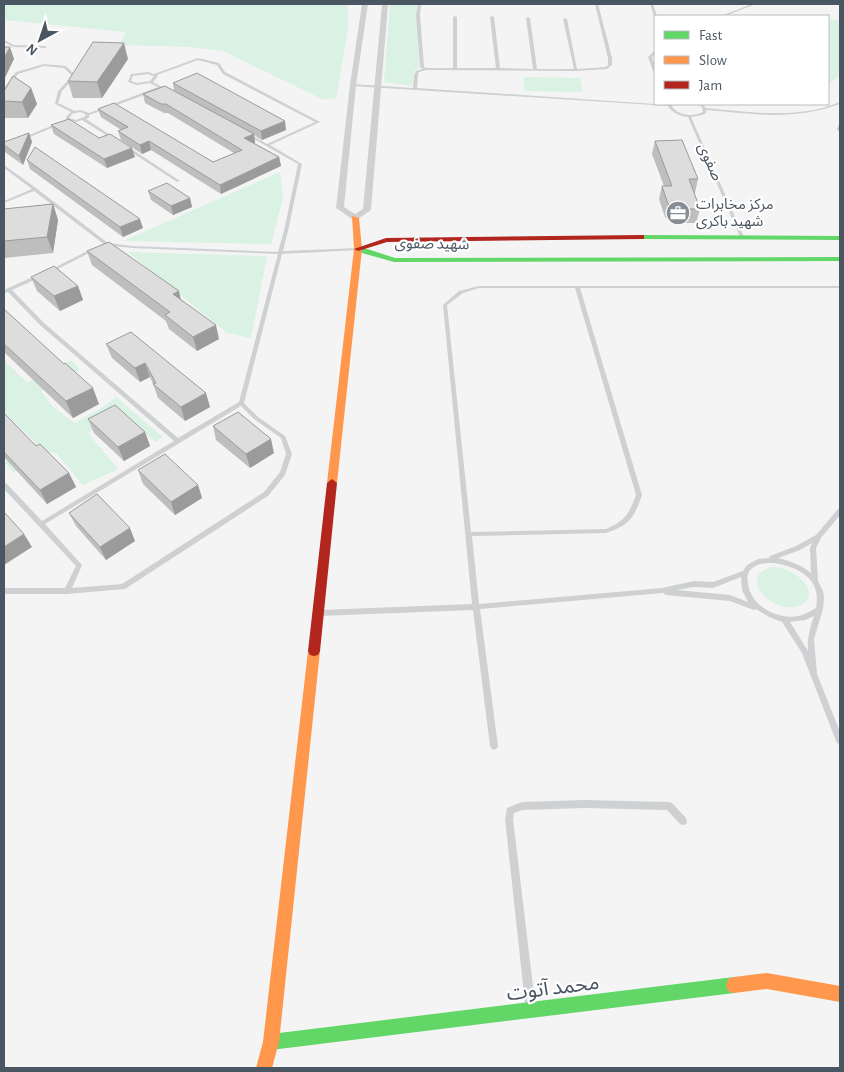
<svg xmlns="http://www.w3.org/2000/svg" width="844" height="1072" viewBox="0 0 844 1072" font-family="'Alegreya Sans','Noto Sans Arabic',sans-serif">
<style>
.green{fill:#d9f2e3}
.lines{fill:none;stroke-linecap:round;stroke-linejoin:round}
.lane{fill:#ced0d2;fill-rule:evenodd}
.street{fill:#ced0d2;fill-rule:evenodd}
.fast{fill:#63d668;fill-rule:evenodd}
.slow{fill:#ff974d;fill-rule:evenodd}
.jam{fill:#b3261e;fill-rule:evenodd}
.wall{fill:#bebebf}
.shaded-wall{fill:#9b9b9b}
.building{fill:#ddddde;stroke:#9b9b9b}
.labels{text-anchor:middle;dominant-baseline:central;stroke-width:4.5;stroke-linejoin:round;paint-order:stroke}
.far-street-label{font-size:15px;fill:#4a5661;stroke:#fff}
.far-poi-label{font-size:15px;fill:#4a5661;stroke:#fff;text-anchor:start}
.near-street-label{font-size:21px;fill:#4a5661;stroke:#fff}
</style>
<rect width="100%" height="100%" fill="#f4f4f4"/>
<path class="green" d="M4,4H348V30L336,98L324,100L223,51L190,47L119,45L126,32L4,20Z
M390,4H417L419,68L414,71L412,86L384,82Z
M828,19L840,21V76L828,84Z
M524,77L580,78L583,92L524,91Z
M280,172L283,198L271,244L123,241Z
M128,252L267,256L251,338L227,333Z
M4,360L27,383L71,360L80,370L41,391L53,407L75,423L103,407L116,397L163,437L155,442L128,417L118,414L88,433L118,469L83,485L56,453L47,452L13,473L5,462L36,446L34,441L4,412Z
M772,567C800,567 826,600 795,607C770,612 737,576 772,567Z"/>
<g class="lines">
<path class="lane" d="M418,4H421L420,15L424,67L427,68H453V17L455,16L457,17V68H496L490,17L492,16L494,17L500,68L533,69L526,18L528,17L530,18L537,69H574L563,19L565,18L567,19L577,69L606,67L608,65V58L595,4H598L612,58V65L607,69L576,71L426,70L419,72L418,75L417,88L655,104H673L672,107C681,116 692,117 703,112L702,107L698,104H702L706,108C739,111 773,116 807,111C818,110 829,106 840,102V104C794,121 754,114 706,110V113L702,115L691,117L744,237L742,238L740,237L688,117C679,116 674,113 668,107L669,106L352,86V84H353L413,88L414,75L416,71L423,69L420,67L416,15Z
M650,4H653L657,16H654Z
M752,4H756L725,16H721Z
M4,40L14,45L45,46L47,47L45,48L13,47L4,42Z
M654,51H655V54L652,57L655,67V72L653,71L648,57Z
M198,58L219,63L225,72L320,122L270,145L302,164L288,231L283,251L358,248L360,249L358,250L282,254L244,403L258,417L285,436L292,454L285,475L268,496L125,589L67,594H4V588H65L76,566L4,489V483H6L42,521L174,441L40,325L8,292L4,293V290L37,275H41V277L12,290L44,323L178,438L239,402L278,254L132,248L105,245L34,191L4,203V201L32,189L4,168V165L36,188L108,243L132,246L278,252L284,231L298,164L247,135L250,134L267,144L315,122L223,74L217,65L198,60L157,75L158,76L153,82L168,90V92H166L161,89L89,115V118L86,119L115,138L116,139L114,140L82,120L76,122L66,119V117L71,112L55,104L58,91L72,76L64,68L44,66L18,74L5,91H4V88L16,72L44,64L66,66L76,76L62,91L58,103L75,111L80,110L89,113L158,87L150,83L137,85L128,82L131,74L148,72L154,74ZM148,74L154,76L150,81L137,83L131,81L133,76ZM80,112L85,114L86,116L76,120L69,118L72,114ZM241,406L254,419L281,438L286,454L280,472L264,492L122,584L72,588L82,565L45,524Z
M58,123L61,124L23,140L20,139Z
M125,146H127L180,181L177,182L125,148Z
M93,248L97,249L52,272H50L48,271Z
M479,286H840V288H580L642,495C634,518 630,525 606,533L472,536L479,604L662,588L694,581L713,582L743,571L747,565L758,559L769,558L770,556L796,546L816,535L838,509H840V515L821,538L816,548L818,581L823,591L824,597L823,609L814,639L817,674L840,732V744L837,743L836,741L802,653L782,622L769,617L756,609L754,610L730,601L666,595L663,593L480,609L498,746L497,748L494,750L491,748L490,746L473,610L320,616L318,615L317,613L318,611L320,610L472,604L443,305L459,291ZM479,288H575L636,495C629,514 625,521 606,529L471,532L447,305L463,293ZM812,543L810,548L811,573C801,565 791,561 778,558L800,550ZM774,563C798,567 822,578 816,608C810,611 805,615 798,616C778,620 750,606 748,583C747,578 747,573 751,569C757,563 766,563 774,563ZM741,577L742,590L748,602L730,595L677,590L694,587L713,588ZM814,616C810,628 807,638 808,651L790,622L805,620Z
M584,800L669,802L672,803L686,818L687,821L686,824L683,825L680,824L667,810L584,808L522,810L514,813L513,819L535,1003L533,1006L530,1008L527,1006L525,1003L505,819L507,808L522,802Z"/>
<path class="street" d="M362,4H368L356,85L344,207L355,214L363,209L382,4H388L371,210L355,221L336,208L350,85Z"/>
<path class="fast" d="M638,235L840,236V240L641,239H638Z
M355,247H361L395,258L840,257V261L394,262L355,251Z
M734,977L740,979L742,985L740,991L734,993L271,1050L265,1048L263,1042L265,1036L271,1034Z"/>
<path class="slow" d="M352,216L359,218L362,249L337,483L332,487L327,483L354,249Z
M314,646L318,647L320,651L279,1042L272,1068H256L263,1042L308,651L310,647Z
M767,973L840,986V1002L767,989L734,993L728,991L726,985L728,979L734,977Z"/>
<path class="jam" d="M641,235H644V239L387,242L358,251L354,249L386,238Z
M332,479L337,483L320,651L318,655L314,656L310,655L308,651L327,483Z"/>
</g>
<path class="wall" d="M128,59L102,98H73L68,81Z
M173,83L286,130L262,140L254,135L255,143H254L279,157L281,166L221,194L151,150L142,154L121,140L118,131L121,130L101,117L98,109L213,162L234,153L168,113H164L145,103L143,94L174,91Z
M31,88L37,104L28,118H4V91Z
M840,122V131L837,130Z
M51,125L99,138L135,157L107,168L54,134Z
M29,133L32,142L23,165L5,152L4,150V142Z
M655,141L698,179L695,193H694L700,209L696,223H676L668,220L665,217L659,199L662,186H664L652,154Z
M27,160L143,228L123,237L30,169Z
M148,191L190,198L192,207L173,215L151,200Z
M53,204L58,220L53,253L4,258V209Z
M87,251L181,299L219,339L197,351L169,329L166,321L92,265Z
M31,277L78,286L83,300L60,311L37,291Z
M4,309L99,404L73,418L4,352Z
M131,332L210,407L185,421L158,398L153,384L150,377L140,382L112,358L106,344Z
M4,413L36,446L69,473L76,487L47,504L4,457Z
M88,419L145,432L150,446L124,461L94,433Z
M213,426L274,453L250,468L216,440Z
M138,470L198,485L202,498L175,515L143,484Z
M69,513L135,541L106,560L76,526Z"/>
<path class="shaded-wall" d="M124,43L128,59L102,98L97,82Z
M10,47L14,59L4,80V58Z
M31,88L37,104L28,118L22,102Z
M285,121L286,130L262,140L261,131Z
M29,133L32,142L23,165L19,156Z
M254,134L255,143L246,147L244,138Z
M149,141L151,150L142,154L140,145Z
M132,148L135,157L107,168L104,159Z
M279,157L281,166L221,194L220,185Z
M190,198L192,207L173,215L171,206Z
M53,204L58,220L53,253L47,237Z
M140,219L143,228L123,237L120,227Z
M78,286L83,300L60,311L54,296Z
M179,291L182,305L173,294Z
M216,325L219,339L197,351L193,337Z
M145,363L150,377L140,382L135,368Z
M93,388L99,404L73,418L66,401Z
M206,393L210,407L185,421L181,407Z
M145,432L150,446L124,461L118,447Z
M271,439L274,453L250,468L246,454Z
M69,473L76,487L47,504L40,490Z
M198,485L202,498L175,515L171,502Z
M130,528L135,541L106,560L100,547Z
M24,534L32,547L4,565V547Z"/>
<path class="building" d="M93,42L124,43L97,82L68,81Z
M4,47H10L4,58Z
M197,73L285,121L261,131L173,83Z
M13,76L31,88L22,102L4,101V91Z
M165,86L254,134L244,138L279,157L220,185L149,141L140,145L118,131L128,127L98,109L114,103L213,162L242,150L166,104H161L143,94Z
M69,119L99,138L110,134L132,148L104,159L51,125Z
M29,133L19,156L4,145V142Z
M682,140L698,179H689L700,209H680L672,206L668,204L662,186H672L655,141Z
M35,147L140,219L120,227L27,160Z
M167,183L190,198L171,206L148,191Z
M53,204L47,237L4,241V209Z
M109,242L179,291L173,294L216,325L193,337L165,315L170,312L87,251Z
M54,266L78,286L54,296L31,277Z
M4,309L64,364L65,363L93,388L66,401L4,344Z
M131,332L206,393L181,407L153,384L156,383L145,363L135,368L106,344Z
M115,405L145,432L118,447L88,419Z
M238,412L271,439L246,454L213,426Z
M4,413L36,446L40,444L69,473L40,490L4,452Z
M165,454L198,485L171,502L138,470Z
M97,494L130,528L100,547L69,513Z
M4,512L24,534L4,547Z"/>
<defs>
<g id="office-disc" transform="scale(1.25)"><circle r="9.5" fill="#868d94" stroke="#fff"/><path d="M-6-3h4V-5.5h4V-3h4V5H-6ZM-1-4.5V-3h2v-1.5ZM-6 0V1H6V0Z" fill="#fff"/></g>
</defs>
<g fill-rule="evenodd">
<use href="#office-disc" x="678" y="213"/>
</g>
<g class="labels">
<g class="far-street-label">
<text transform="translate(710 162) rotate(66)">صفوی</text>
<text transform="translate(432 244) rotate(1)">شهید صفوی</text>
</g>
<g class="far-poi-label">
<text x="696" y="204">مرکز مخابرات<tspan x="696" dy="17">شهید باکری</tspan></text>
</g>
<g class="near-street-label">
<text transform="translate(553 988) rotate(-7)">محمد آتوت</text>
</g>
</g>
<rect width="844" height="1072" fill="none" stroke="#4a5661" stroke-width="10"/>
<rect x="654" y="15" width="175" height="90" fill="#ffffff" stroke="#b7bbc0"/>
<rect x="664" y="31" width="25" height="8" fill="#63d668" stroke="#b7bbc0"/>
<text x="699" y="40" font-size="15" fill="#4a5661">Fast</text>
<rect x="664" y="56" width="25" height="8" fill="#ff974d" stroke="#b7bbc0"/>
<text x="699" y="65" font-size="15" fill="#4a5661">Slow</text>
<rect x="664" y="81" width="25" height="8" fill="#b3261e" stroke="#b7bbc0"/>
<text x="699" y="90" font-size="15" fill="#4a5661">Jam</text>
<g transform="translate(40 40) rotate(220)" stroke="#ffffff" stroke-width="4" paint-order="stroke">
<path d="M0-4L9 19L0 12L-9 19Z" fill="#4a5661"/>
<text y="-8" font-size="14" font-weight="bold" text-anchor="middle" fill="#4a5661">N</text>
</g>
</svg>
